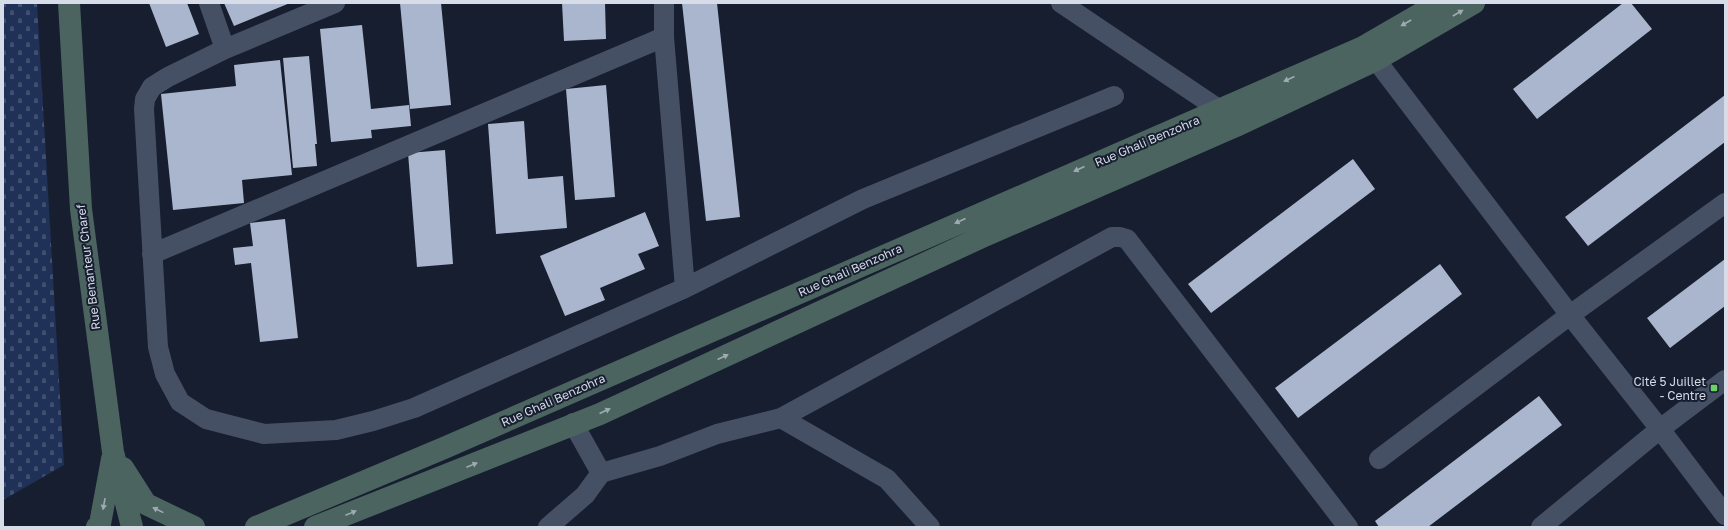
<svg xmlns="http://www.w3.org/2000/svg" width="1728" height="530" viewBox="0 0 1728 530" font-family="'Golos Text',sans-serif">
<style>
.cemetery{fill:url(#cemetery-stones)}
.building{fill:#aab6ce}
.lines{fill:none;stroke-linecap:round;stroke-linejoin:round}
.minor{stroke:#465065;stroke-width:20}
.secondary{stroke:#4b6460;stroke-width:22}
.oneway{fill:#9eacb2}
.poi-dot{fill:#6ad364;stroke:#161e30;stroke-width:1.5}
.labels{text-anchor:middle;dominant-baseline:central;stroke-width:4;stroke-linejoin:round;paint-order:stroke}
.street-label{font-size:12px;fill:#d6dce8;stroke:#161e30}
.poi-label{font-size:12px;fill:#d6dce8;stroke:#161e30;text-anchor:end}
</style>
<defs>
<pattern id="cemetery-stones" width="16" height="16" patternUnits="userSpaceOnUse"><rect width="16" height="16" fill="#203157"/><path d="M2 7V4a2 2 0 0 1 4 0v3zM10 15v-3a2 2 0 0 1 4 0v3z" fill="#404e6f"/></pattern>
</defs>
<rect width="100%" height="100%" fill="#161e30"/>
<path class="cemetery" d="M3,3H37L64,465L3,500Z"/>
<path class="building" d="M149,3H187L199,34L166,47Z
M224,3H290L234,26Z
M400,3H441L451,105L410,109Z
M562,3H605L606,39L564,41Z
M682,3H717L740,217L706,221Z
M1623,3H1631L1652,29L1537,119L1513,89Z
M362,25L371,109L409,105L411,126L371,130L372,138L331,142L320,29Z
M309,56L317,144H315L317,166L293,168L283,58Z
M280,60L292,175L242,180L244,203L173,210L161,94L236,86L234,65Z
M606,85L615,197L575,200L566,89Z
M1725,95V142L1588,246L1565,217Z
M524,121L528,179L563,176L567,228L496,234L488,124Z
M445,150L453,264L417,267L408,153Z
M1353,159L1375,189L1211,313L1188,284Z
M645,212L659,246L638,254L645,269L600,288L605,300L565,316L540,256Z
M285,219L298,338L260,342L251,263L235,265L233,248L253,246L250,223Z
M1725,259V306L1670,348L1647,318Z
M1440,264L1462,294L1298,418L1275,388Z
M1539,396L1562,425L1428,527H1379L1375,521Z"/>
<g class="lines">
<path class="minor" d="M209,3L225,49
M335,3L225,49L168,77L152,87L145,99L144,109L158,347L165,374L180,402L206,419L264,434L336,430L373,421L414,408L685,288L863,199L1114,96
M664,3V37L685,288
M1061,3L1220,110L1230,120
M1365,49L1376,60L1570,315L1660,429L1725,380
M152,254L664,37
M781,418L1112,237H1120L1127,239L1348,527
M573,423L601,473L660,456L717,434L781,418L887,479L930,527
M1379,459L1570,315L1725,203
M548,527L585,495L601,473
M1541,527L1660,429L1725,515"/>
<path class="secondary" d="M69,3L81,209L113,452L132,527
M123,468L146,504L194,527
M97,527L100,524L112,459
M256,527L444,448L1363,47L1439,3
M315,527L600,414L982,237L1236,126L1376,60L1474,3"/>
</g>
<defs><path id="oneway-solid" d="M-6-.8H1V-3.2L6.5 0L1 3.2V.8H-6Z"/></defs>
<g class="oneway">
<use href="#oneway-solid" transform="translate(1458 13) rotate(-30)"/>
<use href="#oneway-solid" transform="translate(1406 23) rotate(150)"/>
<use href="#oneway-solid" transform="translate(1289 79) rotate(156)"/>
<use href="#oneway-solid" transform="translate(1079 169) rotate(156)"/>
<use href="#oneway-solid" transform="translate(960 221) rotate(156)"/>
<use href="#oneway-solid" transform="translate(723 357) rotate(-25)"/>
<use href="#oneway-solid" transform="translate(605 411) rotate(-25)"/>
<use href="#oneway-solid" transform="translate(472 465) rotate(-22)"/>
<use href="#oneway-solid" transform="translate(104 504) rotate(100)"/>
<use href="#oneway-solid" transform="translate(158 510) rotate(-154)"/>
<use href="#oneway-solid" transform="translate(351 513) rotate(-22)"/>
</g>
<rect class="poi-dot" x="1710" y="384" width="8" height="8" rx="2"/>
<g class="labels">
<g class="street-label">
<text transform="translate(1147 141) rotate(-23)">Rue Ghali Benzohra</text>
<text transform="translate(88 267) rotate(-97)">Rue Benanteur Charef</text>
<text transform="translate(850 270) rotate(-24)">Rue Ghali Benzohra</text>
<text transform="translate(553 400) rotate(-24)">Rue Ghali Benzohra</text>
</g>
<g class="poi-label">
<text x="1706" y="381">Cité 5 Juillet<tspan x="1706" dy="14">- Centre</tspan></text>
</g>
</g>
<rect width="1728" height="530" fill="none" stroke="#d6dce8" stroke-width="8"/>
</svg>
